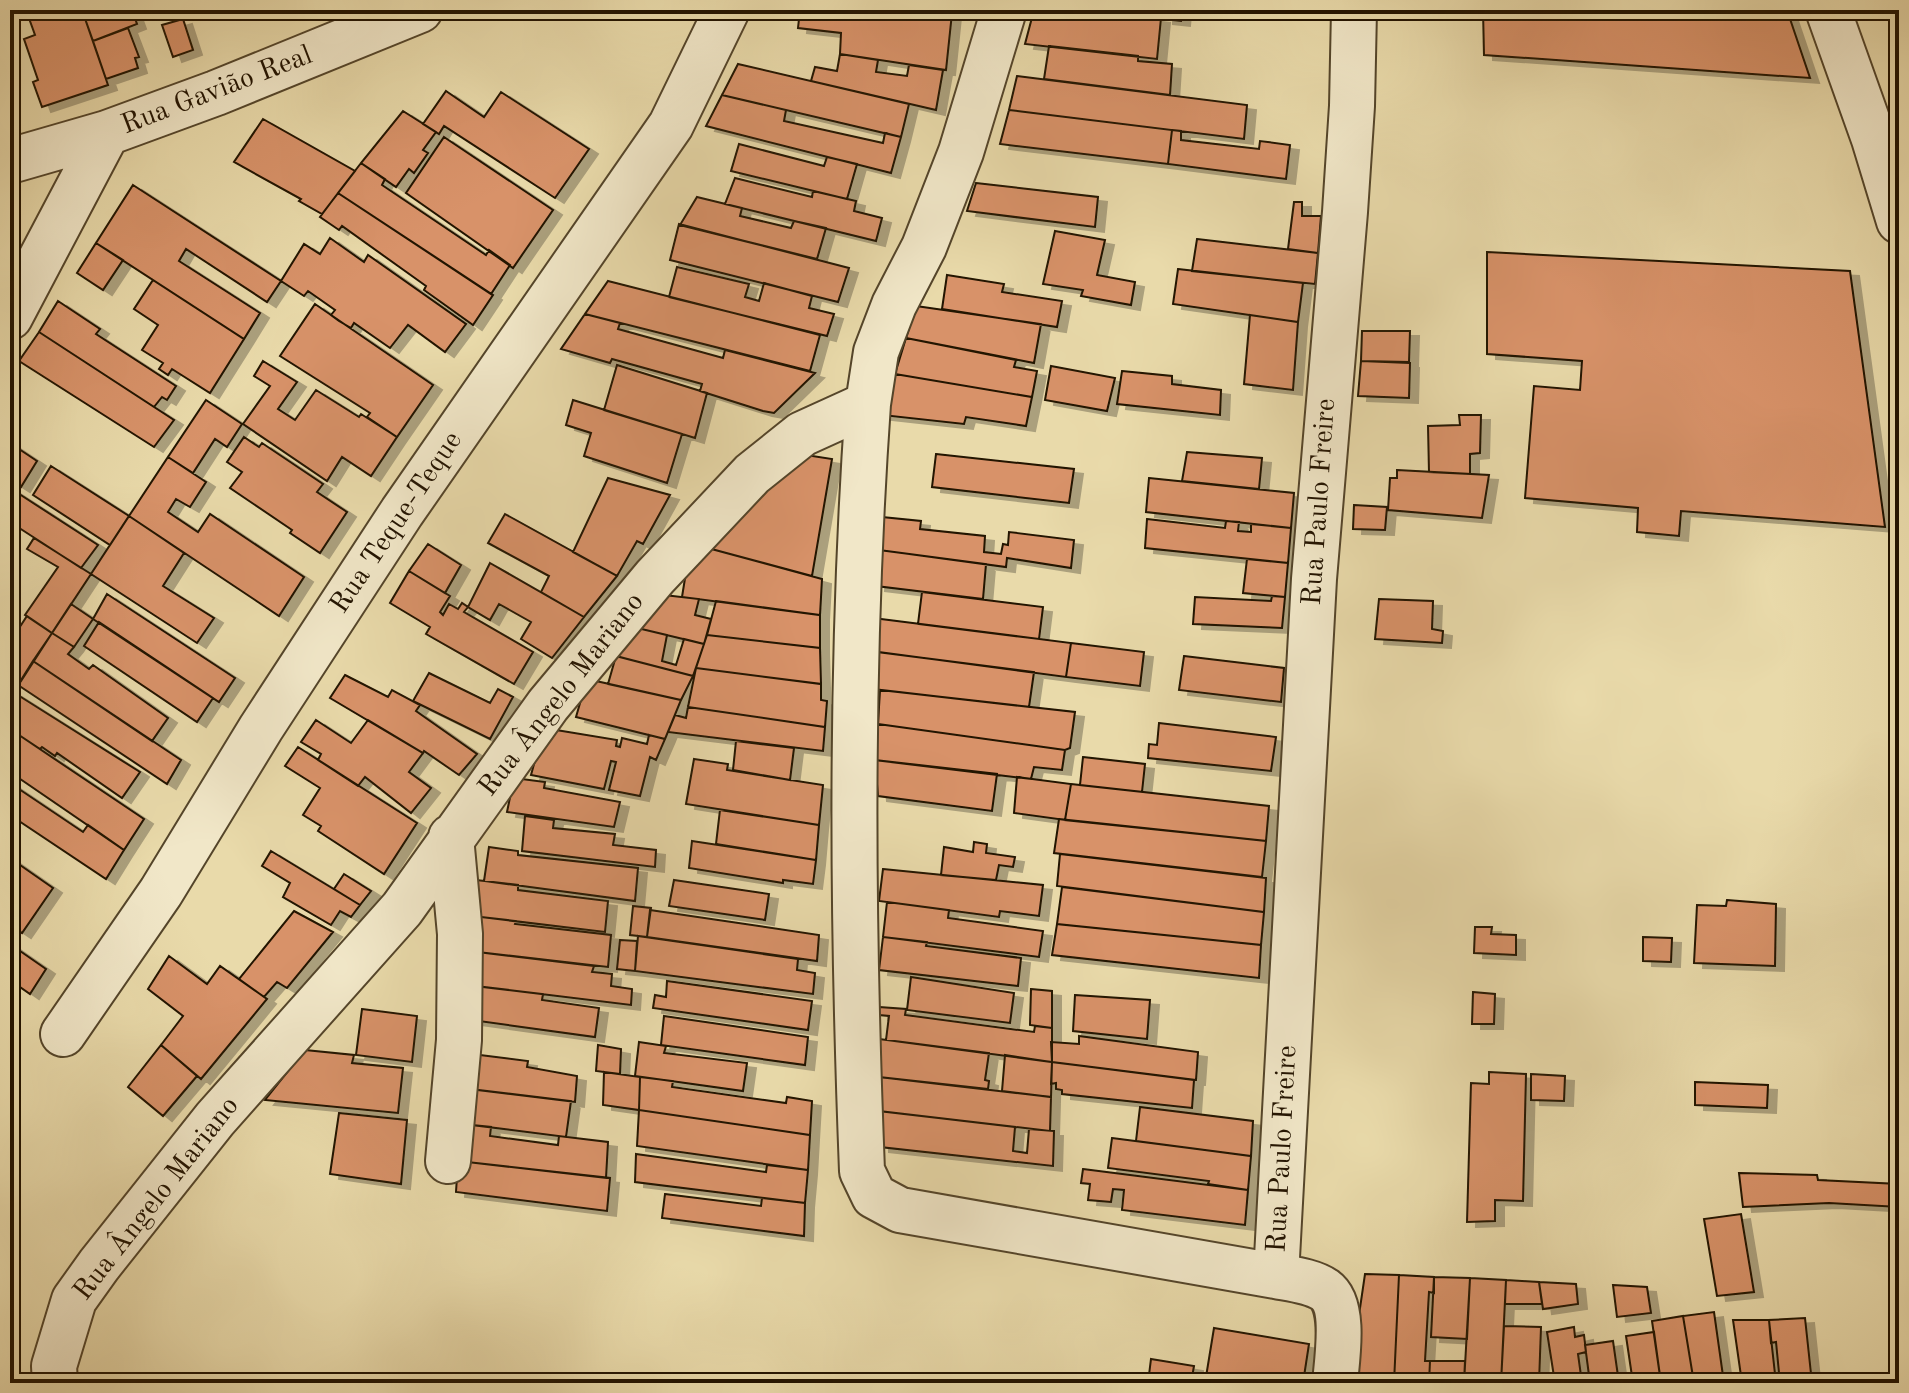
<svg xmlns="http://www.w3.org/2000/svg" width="1909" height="1393" viewBox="0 0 1909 1393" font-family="'Old Standard TT',serif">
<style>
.building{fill:#d89269;stroke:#221300;stroke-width:2;filter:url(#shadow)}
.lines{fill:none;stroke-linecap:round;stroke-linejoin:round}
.street-casing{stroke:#54452a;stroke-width:48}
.street{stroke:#f1e7c8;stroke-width:44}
.labels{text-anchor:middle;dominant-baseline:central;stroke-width:6;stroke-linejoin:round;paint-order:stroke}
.street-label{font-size:28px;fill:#221300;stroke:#f1e7c8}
</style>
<defs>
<filter id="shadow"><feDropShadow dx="9" dy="5" stdDeviation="0" flood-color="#0004"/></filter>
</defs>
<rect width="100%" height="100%" fill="#e9daaa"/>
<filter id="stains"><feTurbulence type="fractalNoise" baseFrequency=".0025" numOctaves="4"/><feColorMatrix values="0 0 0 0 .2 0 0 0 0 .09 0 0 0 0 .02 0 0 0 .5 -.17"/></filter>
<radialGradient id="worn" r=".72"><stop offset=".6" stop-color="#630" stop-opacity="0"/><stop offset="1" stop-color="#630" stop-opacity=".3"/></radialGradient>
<path class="building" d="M26,10H82L108,85L42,107L33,82L38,80L24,39L35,35Z
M82,10H132L137,24L93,41Z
M800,10H960L959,14L952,13L946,70L840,54L841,33L798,28Z
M1034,10H1092L1161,18L1157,59L1025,44Z
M1164,10H1182L1181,21L1164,19Z
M1483,10H1787L1810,78L1484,55Z
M183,19L193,50L173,57L162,25Z
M128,28L139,57L135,58L138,68L106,79L93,41Z
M1049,46L1138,56V61L1172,64L1170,95L1044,79Z
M840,54L878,60L876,72L907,76L909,65L943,70L936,110L811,81L815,67L837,71Z
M738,64L909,104L901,137L722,95Z
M1017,76L1247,105L1244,139L1009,110Z
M446,91L484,117L501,92L589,149L555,198L444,126L439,134L423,124Z
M722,95L786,110L784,121L883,143L885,133L901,137L891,173L706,126Z
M1009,110L1172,130L1168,164L1000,144Z
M403,111L436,132L423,150L428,153L414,173L409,169L396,187L361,163Z
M263,119L355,171L322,214L299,201L301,199L234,162Z
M1172,130L1181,131V140L1259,149L1260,141L1290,145L1286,179L1168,164Z
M444,137L553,210L513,268L406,193Z
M739,144L824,166L827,157L857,164L847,199L731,171Z
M361,163L385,179L382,185L486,255L489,250L510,265L491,294L338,193Z
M735,178L812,197L813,191L856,201L854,211L882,218L876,241L725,204Z
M976,183L1098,197L1095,227L967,211Z
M133,185L281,281L267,302L186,249L179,261L260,313L244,339L96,243Z
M338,193L493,295L473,325L424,290L426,286L342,226L339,230L320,217Z
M697,197L742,208L740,216L791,228L794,221L826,228L817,259L680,225Z
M1294,202H1302V216H1321L1318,253L1288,249Z
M679,224L849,268L838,302L670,260Z
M1055,231L1105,240L1097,275L1135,282L1131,305L1081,296L1083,290L1043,284Z
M330,238L364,262L368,255L466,324L445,352L408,325L390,348L354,323L351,328L339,321L331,315L335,310L308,291L304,296L281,281L304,244L320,254Z
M1197,239L1318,253L1315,284L1192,271Z
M96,243L123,260L103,290L77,273Z
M1487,252L1850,271L1885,527L1681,511L1679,536L1637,532L1638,508L1525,498L1534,386L1580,390L1582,361L1487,354Z
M677,267L749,284L745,297L759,301L764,283L812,296L809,308L834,314L827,336L669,297Z
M1178,269L1303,283L1298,322L1173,304Z
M947,275L1004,284L1002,292L1062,301L1057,327L942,309Z
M153,280L244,339L210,393L172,369L168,375L159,369L163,363L142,350L158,325L134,309Z
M608,281L820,335L810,371L585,314Z
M58,301L100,329L96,334L176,386L167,400L162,397L154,407L39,332Z
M315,304L433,385L397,437L367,417L370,413L280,356Z
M916,306L1041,324L1034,363L906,338Z
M585,314L620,323L618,329L723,358L725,350L815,373L774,413L763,411L700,391L702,384L612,359L610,363L561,349Z
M1250,315L1298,322L1293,390L1244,384Z
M1362,331H1410L1409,362L1361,361Z
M39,332L174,420L154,447L19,361Z
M906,338L1016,360L1014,367L1037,371L1032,397L895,374Z
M263,361L297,382L278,409L295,420L316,390L359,417L361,414L397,437L371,476L342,457L327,481L243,424L270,386L254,376Z
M1361,361L1410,363L1409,398L1358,396Z
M617,365L707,393L695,438L604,410Z
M1051,366L1115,378L1107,411L1045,400Z
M1122,371L1172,376V384L1221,390L1220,415L1117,404Z
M895,374L1032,397L1026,426L966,417L964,424L882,415Z
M206,400L242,424L227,447L215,439L193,473L168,457Z
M573,400L682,434L667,483L584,456L591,433L566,425Z
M1459,415H1481L1480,453L1470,454V474L1429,472L1428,426L1460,425Z
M244,437L259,447L262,443L323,484L317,492L347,512L320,553L290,533L292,530L230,488L242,472L227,462Z
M10,443L37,461L21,487L10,480Z
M1187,452L1262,458L1259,489L1182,481Z
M793,453L832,459L812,576L704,547Z
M936,454L1074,469L1069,503L932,487Z
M168,457L206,482L190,507L176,499L168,512L198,532L210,514L304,577L279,616L129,516Z
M51,466L129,516L110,545L33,495Z
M1397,470L1489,475L1482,518L1388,510L1390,478H1397Z
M608,478L670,495L643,544L637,541L617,576L573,552Z
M1149,478L1294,493L1291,528L1146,512Z
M10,488L98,545L81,568L10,522Z
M1354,505L1387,507L1385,530L1353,529Z
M505,514L617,576L584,617L541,592L549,576L488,543Z
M129,516L184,553L163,586L214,618L197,643L91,574Z
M882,517L921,521L920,529L985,536L984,552L1001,554L1003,544L1008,545L1009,532L1074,540L1071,568L1007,558L1006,567L879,550Z
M1147,519L1225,528L1226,521L1239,522L1238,531L1251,532V524L1291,528L1288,563L1145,548Z
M34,538L91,574L52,633L25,615L58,567L27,549Z
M428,544L461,565L445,593L409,571Z
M704,547L822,579L820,615L682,597L687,566Z
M879,550L986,564L983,599L876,586Z
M1247,559L1288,563L1285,597L1243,593Z
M490,563L584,617L552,658L521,639L531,622L499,604L490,620L468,607Z
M409,571L450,596L440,612L443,615L449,604L458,609L462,603L468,607L464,612L533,652L514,684L426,634L430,627L390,603Z
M922,592L1043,607L1039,639L918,624Z
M107,594L235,678L219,702L93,619Z
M664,595L699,599L695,615L711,619L704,644L633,627Z
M1272,596L1285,597L1282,628L1193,624L1195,597L1271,601Z
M1379,599L1433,601L1432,629L1443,631L1442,643L1375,639Z
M716,601L820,615V648L707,635Z
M71,604L93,619L74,647L52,633Z
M27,616L52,633L21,681L10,673V642Z
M873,618L1071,643L1066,677L871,651Z
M99,622L213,698L197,722L84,646Z
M633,627L667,635L662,661L676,665L684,639L704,644L693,676L616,656Z
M52,633L74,647L68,654L89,669L93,665L168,718L152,741L33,661Z
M707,635L820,648L821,684L696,668Z
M1071,643L1144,652L1140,686L1066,677Z
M877,652L1034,672L1029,707L873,689Z
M616,656L693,676L681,700L608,684Z
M1184,656L1284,668L1281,702L1179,690Z
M33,661L181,760L167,784L18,685Z
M696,668L821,684V700L827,701L825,727L688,707Z
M429,673L490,703L498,689L513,697L490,739L413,701Z
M345,675L388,697L392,690L420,705L416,711L477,754L459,775L424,751L423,753L330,698Z
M587,679L681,700L665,739L576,717Z
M880,690L1075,712L1070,748L1065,750L878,724Z
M13,692L140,772L122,798L57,753L55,756L42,747L40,749L10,729V697Z
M688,707L825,727L823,751L668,732L675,715L686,718Z
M316,720L351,743L368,720L423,753L409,772L431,788L411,813L365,777L358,786L318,760L321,754L301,742Z
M1159,723L1276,737L1271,771L1148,758L1149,744L1157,745Z
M878,724L1065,750L1062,770L1034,767L1031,779L875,760Z
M544,728L617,740L616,746L620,747L622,738L647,744L649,735L665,739L656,760L650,757L640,796L609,790L616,762L611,761L604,789L531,775Z
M10,729L144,819L124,850L10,772Z
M736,741L794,748L790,780L733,770Z
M298,747L417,823L384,874L318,831L321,826L303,815L320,788L285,766Z
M1083,757L1145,764L1142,792L1080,785Z
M694,759L728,764L727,770L823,785L819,825L686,804Z
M875,760L997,774L992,811L878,796Z
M1017,777L1071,784L1065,820L1014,813Z
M514,778L545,782L544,788L620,802L614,827L507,812Z
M10,783L83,832L88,825L124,850L106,879L10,815Z
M1071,784L1269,806L1266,841L1065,820Z
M720,810L819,825L816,860L716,844Z
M525,816L554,820L553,828L615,834L613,845L656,850L655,867L522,851Z
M1059,819L1266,841L1262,877L1054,853Z
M692,841L816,860L813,884L783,880V883L689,868Z
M974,842L987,844L986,853L1015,857L1013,867L999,865L996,880L941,875L944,847L973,852Z
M489,847L518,851V855L638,868L635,901L484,881Z
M271,851L360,905L351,917L340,911L331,925L283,897L290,883L262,866Z
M1060,854L1266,878L1264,912L1057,886Z
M10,858L53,888L22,933L10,925Z
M883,869L1043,885L1039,916L1000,911L999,917L879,901Z
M344,874L371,891L360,905L334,889Z
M476,880L518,885V890L608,901L605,932L472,916Z
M674,880L769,894L765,920L669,906Z
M1062,887L1264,912L1261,945L1057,924Z
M1727,900L1776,904L1775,966L1694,963L1697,905L1726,906Z
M887,902L949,910L948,918L1043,931L1039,957L883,937Z
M633,906L651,908L647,937L630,935Z
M650,910L819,935L817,961L647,937Z
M294,911L333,932L287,988L277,982L264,997L239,979Z
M472,916L516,921L515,924L611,935L608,967L469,951Z
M1057,924L1261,945L1259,978L1052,955Z
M1475,927H1492L1491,934L1516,935V955L1474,953Z
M638,936L798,959L797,970L815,973L813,994L635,971Z
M883,937L927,942L926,946L1021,958L1018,986L879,970Z
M1643,937L1672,938L1671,962L1643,961Z
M620,940L637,941L635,971L617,969Z
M10,944L46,969L30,994L10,980Z
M469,951L594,966L592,972L612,974L611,986L632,989L631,1005L467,985Z
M169,956L207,984L220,966L267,999L201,1079L161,1045L183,1016L148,989Z
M911,977L1014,993L1010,1023L907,1010Z
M667,981L812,1001L808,1030L653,1008L655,995L666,997Z
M467,985L543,994L542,1000L599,1008L595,1037L464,1019Z
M1031,989L1052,991V1028L1030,1025Z
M1473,992L1495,994L1494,1024H1472Z
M1075,995L1150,1000L1147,1039L1073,1031Z
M879,1007L906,1009L905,1015L1034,1032L1035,1026L1052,1028V1062L886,1040L889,1016L879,1015Z
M362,1009L417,1016L412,1062L356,1055Z
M664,1016L808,1037L805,1065L661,1045Z
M1079,1036L1198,1052L1196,1080L1052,1062L1051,1042L1079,1044Z
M879,1039L989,1053L985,1080L989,1081L988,1089L879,1077Z
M639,1042L666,1046L664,1053L747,1063L743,1091L635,1076Z
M161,1045L197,1076L163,1116L128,1087Z
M598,1045L621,1049L620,1074L596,1071Z
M305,1050L354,1055L352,1063L403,1068L398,1113L265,1100Z
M464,1053L528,1061L527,1067L577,1076L575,1102L462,1088Z
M1005,1055L1052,1062L1051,1097L1002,1091Z
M1052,1062L1194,1080L1192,1108L1062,1094V1090L1056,1089V1083L1051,1084Z
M604,1072L640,1077L639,1110L603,1105Z
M1489,1072L1526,1074L1523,1201L1495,1200V1221L1467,1222L1471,1083L1489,1084Z
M1531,1074L1565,1076L1564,1101L1531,1100Z
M640,1077L673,1081L672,1087L786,1103L787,1097L812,1101L810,1135L639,1110Z
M879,1077L1051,1097L1050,1131L879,1111Z
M1695,1082L1768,1085L1767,1108L1695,1105Z
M462,1088L571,1101L566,1137L472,1125Z
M1140,1107L1253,1121L1251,1156L1136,1141Z
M639,1110L810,1135L808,1170L637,1146Z
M879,1111L1015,1127L1013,1151L1027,1153L1029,1129L1054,1131L1053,1166L880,1147Z
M339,1113L407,1120L401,1184L330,1174Z
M472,1125L491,1127L490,1136L558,1145L559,1136L608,1142L606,1178L458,1161Z
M1112,1138L1251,1156L1248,1190L1208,1184L1209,1181L1108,1168Z
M636,1154L766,1172L767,1165L808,1170L805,1203L635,1182Z
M458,1161L610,1178L607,1211L456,1192Z
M1083,1169L1248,1190L1245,1225L1122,1210L1124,1190L1113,1189L1111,1202L1088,1200L1090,1184L1081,1183Z
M1739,1173L1817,1175L1818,1180L1899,1184V1207L1829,1203L1743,1207Z
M665,1194L761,1206L762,1198L805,1203L804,1236L662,1218Z
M1741,1214L1754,1292L1717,1296L1704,1219Z
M1899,1256V1315H1895L1892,1257Z
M1365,1274L1399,1275L1394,1383H1349Z
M1399,1275L1434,1277V1293L1429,1292L1425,1361H1430L1429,1383H1394Z
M1434,1277L1470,1278L1467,1339L1431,1337Z
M1470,1278L1506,1280L1501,1383H1464Z
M1506,1280L1539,1282L1542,1304H1505Z
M1539,1282L1576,1284L1578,1304L1543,1309Z
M1613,1285L1647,1287L1651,1313L1617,1317Z
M1714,1312L1724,1383H1694L1683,1316Z
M1683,1316L1694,1383H1661L1652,1321Z
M1805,1318L1812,1383H1780L1776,1342L1771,1343L1769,1320Z
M1733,1320H1769L1776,1383H1742Z
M1504,1326L1541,1327L1539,1383H1501Z
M1574,1327L1575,1337L1584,1335L1586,1352L1578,1354L1582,1383H1555L1547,1332Z
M1214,1328L1309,1344L1303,1383H1205Z
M1654,1332L1661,1383H1633L1626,1336Z
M1613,1341L1619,1383H1590L1585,1345Z
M1151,1359L1194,1366L1191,1383H1148Z
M1430,1361H1465L1464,1383H1429Z"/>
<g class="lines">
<g class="street-casing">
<path id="street" d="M1828,10L1874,139L1899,221
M10,161L107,133L216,93L420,10
M10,317L107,133
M868,404C850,659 852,915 862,1171L874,1196L900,1210L1276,1276C1292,1279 1312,1281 1325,1290C1346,1305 1337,1359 1335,1383
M63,1034L161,892L261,728L402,512L671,125L727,10
M448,1161L459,1040L460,934L451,837
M1276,1276L1314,579L1345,212L1352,106L1354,10
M55,1383L54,1366L74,1300L99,1265L215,1119L402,909L548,705L655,577L752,474L802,434L868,404L876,352L894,305L924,247L961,152L1004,10"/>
</g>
<use href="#street" class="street"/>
</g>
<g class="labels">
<g class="street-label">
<text transform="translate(217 91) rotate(-21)">Rua Gavião Real</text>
<text transform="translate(1320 502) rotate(-86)">Rua Paulo Freire</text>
<text transform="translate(397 523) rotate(-56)">Rua Teque-Teque</text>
<text transform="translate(562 695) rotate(-52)">Rua Ângelo Mariano</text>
<text transform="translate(1283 1149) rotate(-87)">Rua Paulo Freire</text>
<text transform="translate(157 1199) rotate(-52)">Rua Ângelo Mariano</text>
</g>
</g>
<rect width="1909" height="1393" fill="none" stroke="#e9daaa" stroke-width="40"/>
<rect x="12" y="12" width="1885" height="1369" fill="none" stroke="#221300" stroke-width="4"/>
<rect x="20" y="20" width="1869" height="1353" fill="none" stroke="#221300" stroke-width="2"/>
<rect width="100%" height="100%" filter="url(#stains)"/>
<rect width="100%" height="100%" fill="url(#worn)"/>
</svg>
